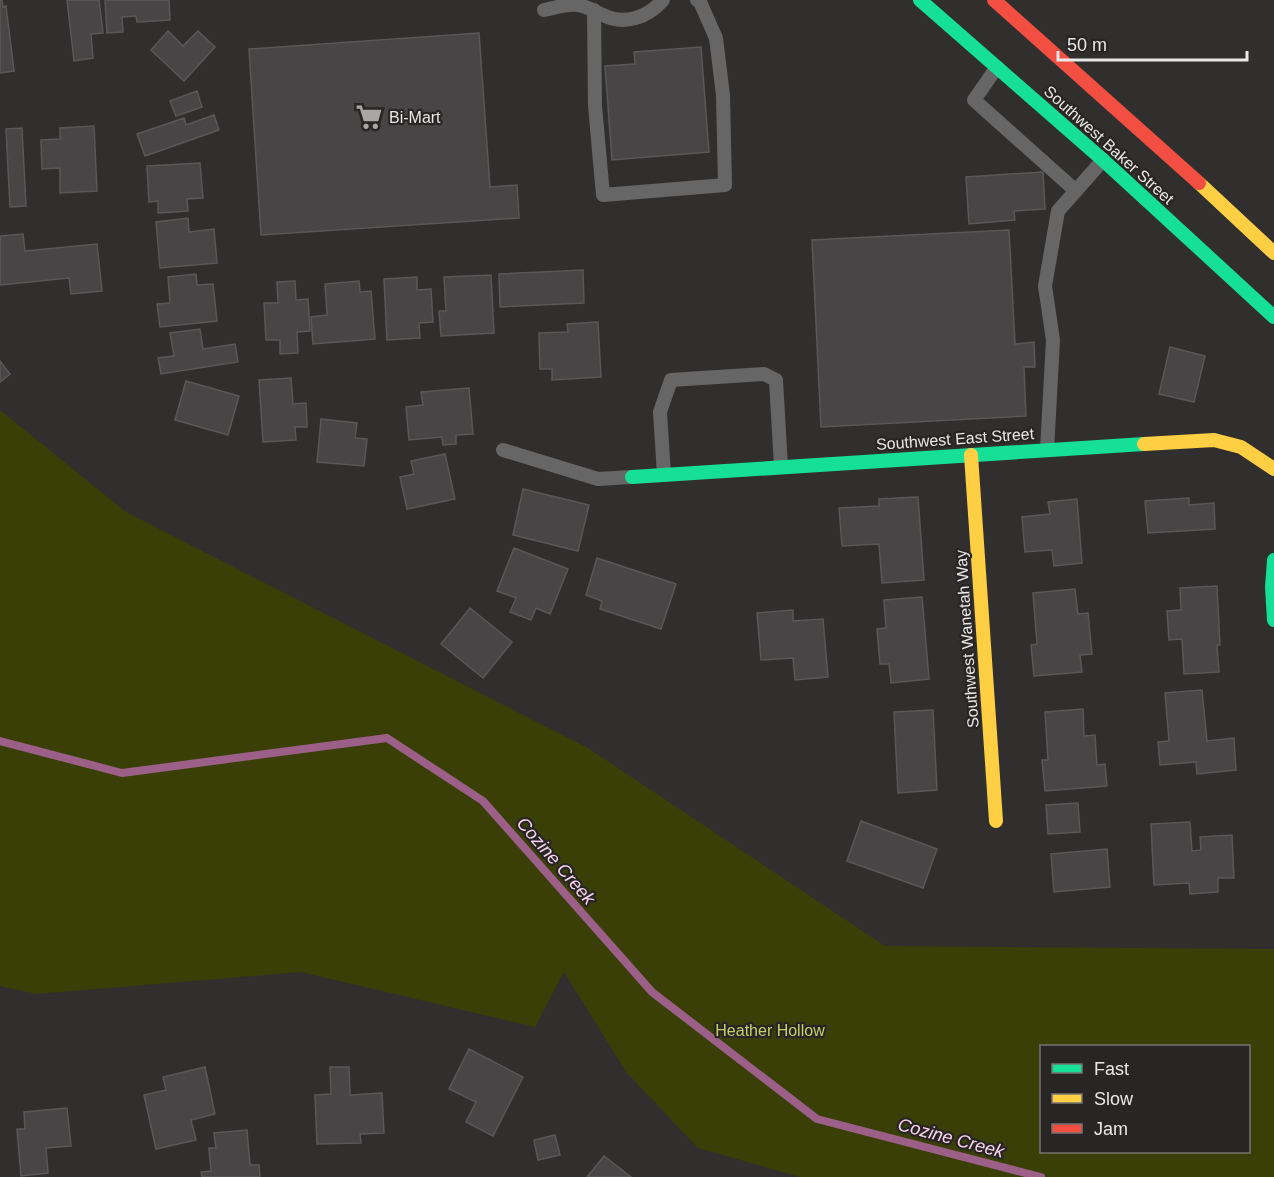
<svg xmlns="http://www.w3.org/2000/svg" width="1274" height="1177" viewBox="0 0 1274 1177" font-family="Helvetica,sans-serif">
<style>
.green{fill:#393f06;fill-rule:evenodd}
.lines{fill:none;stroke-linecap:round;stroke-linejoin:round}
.stream{stroke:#9b5f88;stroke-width:8}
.building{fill:#474545;stroke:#595758;stroke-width:1.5}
.lane{stroke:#676666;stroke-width:14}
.fast{stroke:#16e098;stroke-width:14}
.slow{stroke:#ffcf43;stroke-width:14}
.jam{stroke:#f24e42;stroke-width:14}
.labels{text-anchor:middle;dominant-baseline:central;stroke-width:4.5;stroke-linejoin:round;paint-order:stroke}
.poi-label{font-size:16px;fill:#e9e7e7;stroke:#282524;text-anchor:start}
.street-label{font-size:16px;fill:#e9e7e7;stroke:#282524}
.park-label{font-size:16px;fill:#c3d368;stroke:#282524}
.water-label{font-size:18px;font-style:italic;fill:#fbd5ee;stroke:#282524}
</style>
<rect width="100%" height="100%" fill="#312f2e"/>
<path class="green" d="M0,410L126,512L588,748L885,946L1274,949V1177H800L698,1148L626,1072L564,972L535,1027L301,972L36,994L0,986ZM1248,1046V1152H1042V1046Z"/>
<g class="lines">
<path class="stream" d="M0,741L122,773L387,738L483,801L652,992L817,1119L1041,1177"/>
</g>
<path class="building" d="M0,0H2L3,7L6,6L14,71L0,73Z
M67,0H99L103,33L91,34L93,58L74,61Z
M105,0H169L170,20L137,22L136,16L122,17L123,32L107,33Z
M168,31L183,46L198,31L215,47L184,81L151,50Z
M479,33L490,187L517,185L519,218L261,235L249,49Z
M701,47L709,152L612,160L605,66L635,64L634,52Z
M197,91L202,107L176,116L170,101Z
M214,115L219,130L145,156L137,134L184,118L186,125Z
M94,126L97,191L60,193V168L42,169L41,140L60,139V128Z
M22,128L26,206L10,207L6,129Z
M200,163L203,198L187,199L188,211L158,213V201L149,202L147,166Z
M1043,172L1045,209L1014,211L1015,220L969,224L966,177Z
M188,218L189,232L214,229L217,263L160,268L156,222Z
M1009,230L1015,344L1034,342L1035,367H1024L1026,416L821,427L812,240Z
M23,234L25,251L97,244L102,291L71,294L69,278L0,285V236Z
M583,270L584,303L500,307L499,274Z
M196,274L197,285L213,284L217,321L160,327L157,304L170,303L168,277Z
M491,275L494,333L441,336L439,311H446L444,277Z
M417,277V290L431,289L433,322L419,323L420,338L387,340L384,279Z
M295,281L296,300L308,299L310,331L297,332L298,353L280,354V340H266L264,303H278L277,282Z
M359,281L360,292L371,291L375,339L313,344L311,317L327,315L325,284Z
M598,322L601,377L552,380V369H540L539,333L568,332L567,324Z
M200,329L203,349L235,344L238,362L161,374L158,358L174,356L170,333Z
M1170,347L1205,356L1194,402L1159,394Z
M0,361L10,374L0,382Z
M291,378L293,404L306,403L307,427H295L296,440L263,442L259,380Z
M186,381L239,396L228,435L175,420Z
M469,388L473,434L456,435V444L443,445L442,437L409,440L406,407L423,405L421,392Z
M321,419L357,423L355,438L367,439L364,466L317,462Z
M445,454L455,499L407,509L400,477L414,474L411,461Z
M523,489L589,505L578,551L513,535Z
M918,497L924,580L882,583L879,544L842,546L839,508L879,506V499Z
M1189,498V505L1214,503L1215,529L1148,533L1145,501Z
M1077,499L1082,563L1054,566L1052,550L1025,552L1022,517L1050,514L1048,502Z
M514,548L568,569L550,614L536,608L531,620L510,612L516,598L497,591Z
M597,558L676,584L661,629L600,609L602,601L586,595Z
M1217,586L1220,645H1217L1219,672L1184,674L1182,639L1169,640L1167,611L1181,610L1180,588Z
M1075,589L1078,614L1088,613L1092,654L1080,655L1082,672L1034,676L1031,645L1037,644L1033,593Z
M922,597L929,679L891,683L889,664H880L877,629L886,628L884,600Z
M470,608L512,642L483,678L441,644Z
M793,610V621L823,619L828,677L795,680L793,658L761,660L757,613Z
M1202,690L1207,741L1234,738L1236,770L1197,774L1196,762L1160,765L1158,742L1169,741L1165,693Z
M1083,709L1084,736L1095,735L1097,765L1105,764L1107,786L1045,791L1042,760H1048L1045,712Z
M933,710L937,790L898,793L894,712Z
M1078,803L1080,832L1048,834L1046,805Z
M861,821L937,849L923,888L847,861Z
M1190,822L1192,851L1201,850L1200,837L1232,835L1234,878H1218V892L1190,894L1189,883L1154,885L1151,824Z
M1107,849L1110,887L1054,892L1051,854Z
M469,1049L523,1077L493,1136L466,1122L476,1102L449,1089Z
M205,1067L215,1114L191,1120L196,1140L156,1149L144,1095L166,1090L163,1077Z
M330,1067H349L350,1095L382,1093L384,1133L360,1134L361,1143L317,1144L315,1095L331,1094Z
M67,1108L71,1146L46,1148L48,1173L21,1176L17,1129H25L24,1112Z
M247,1130L250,1165H259L260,1177H202L201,1172L211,1171L209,1148H216L214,1133Z
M555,1135L560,1155L538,1160L534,1140Z
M604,1156L631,1177H587Z"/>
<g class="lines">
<path class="lane" d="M544,10C554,8 567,4 577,5C587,6 594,11 603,15C625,26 648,17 663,0
M594,10L595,106L603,195L725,185L723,95L716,38L700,2L697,0
M997,67L974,100L1076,191
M503,450L598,479L631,477
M1047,450L1053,340L1045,286L1058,211L1103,160
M664,475L660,412L671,380L764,374L776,380L781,467"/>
<path class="fast" d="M920,0L1103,160L1274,317
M632,477L1144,444
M1274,560L1272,587L1274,620"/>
<path class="slow" d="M1199,183L1274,253
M1144,444L1214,440L1241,447L1274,469
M971,455L996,821"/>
<path class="jam" d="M994,0L1199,183"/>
</g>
<defs>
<g id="supermarket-bare" transform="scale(2.07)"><path d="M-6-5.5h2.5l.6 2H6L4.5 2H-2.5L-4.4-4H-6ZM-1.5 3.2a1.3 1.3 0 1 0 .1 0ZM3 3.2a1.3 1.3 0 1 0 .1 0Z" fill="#a9a7a6" stroke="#282524" stroke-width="2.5" paint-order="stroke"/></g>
</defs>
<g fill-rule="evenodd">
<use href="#supermarket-bare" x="369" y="117"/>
</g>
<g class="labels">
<g class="poi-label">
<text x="389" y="117">Bi-Mart</text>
</g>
<g class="street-label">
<text transform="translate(1109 145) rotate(42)">Southwest Baker Street</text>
<text transform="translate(955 439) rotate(-4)">Southwest East Street</text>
<text transform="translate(967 639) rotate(-94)">Southwest Wanetah Way</text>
</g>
<g class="park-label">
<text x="770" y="1030">Heather Hollow</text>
</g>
<g class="water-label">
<text transform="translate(556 861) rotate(49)">Cozine Creek</text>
<text transform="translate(951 1138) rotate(15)">Cozine Creek</text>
</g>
</g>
<rect x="1040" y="1045" width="210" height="108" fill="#282524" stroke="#757372" stroke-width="1.5"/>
<rect x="1052" y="1064" width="30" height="9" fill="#16e098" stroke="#757372" stroke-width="1.5"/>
<text x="1094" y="1075" font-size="18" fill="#e9e7e7">Fast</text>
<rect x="1052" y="1094" width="30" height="9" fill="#ffcf43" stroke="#757372" stroke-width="1.5"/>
<text x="1094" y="1105" font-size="18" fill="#e9e7e7">Slow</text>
<rect x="1052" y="1124" width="30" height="9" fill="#f24e42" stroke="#757372" stroke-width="1.5"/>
<text x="1094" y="1135" font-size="18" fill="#e9e7e7">Jam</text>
<path d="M1058 51v9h189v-9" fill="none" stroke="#e9e7e7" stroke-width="3"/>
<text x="1067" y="51" font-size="18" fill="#e9e7e7" stroke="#282524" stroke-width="4.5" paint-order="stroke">50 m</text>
</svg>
